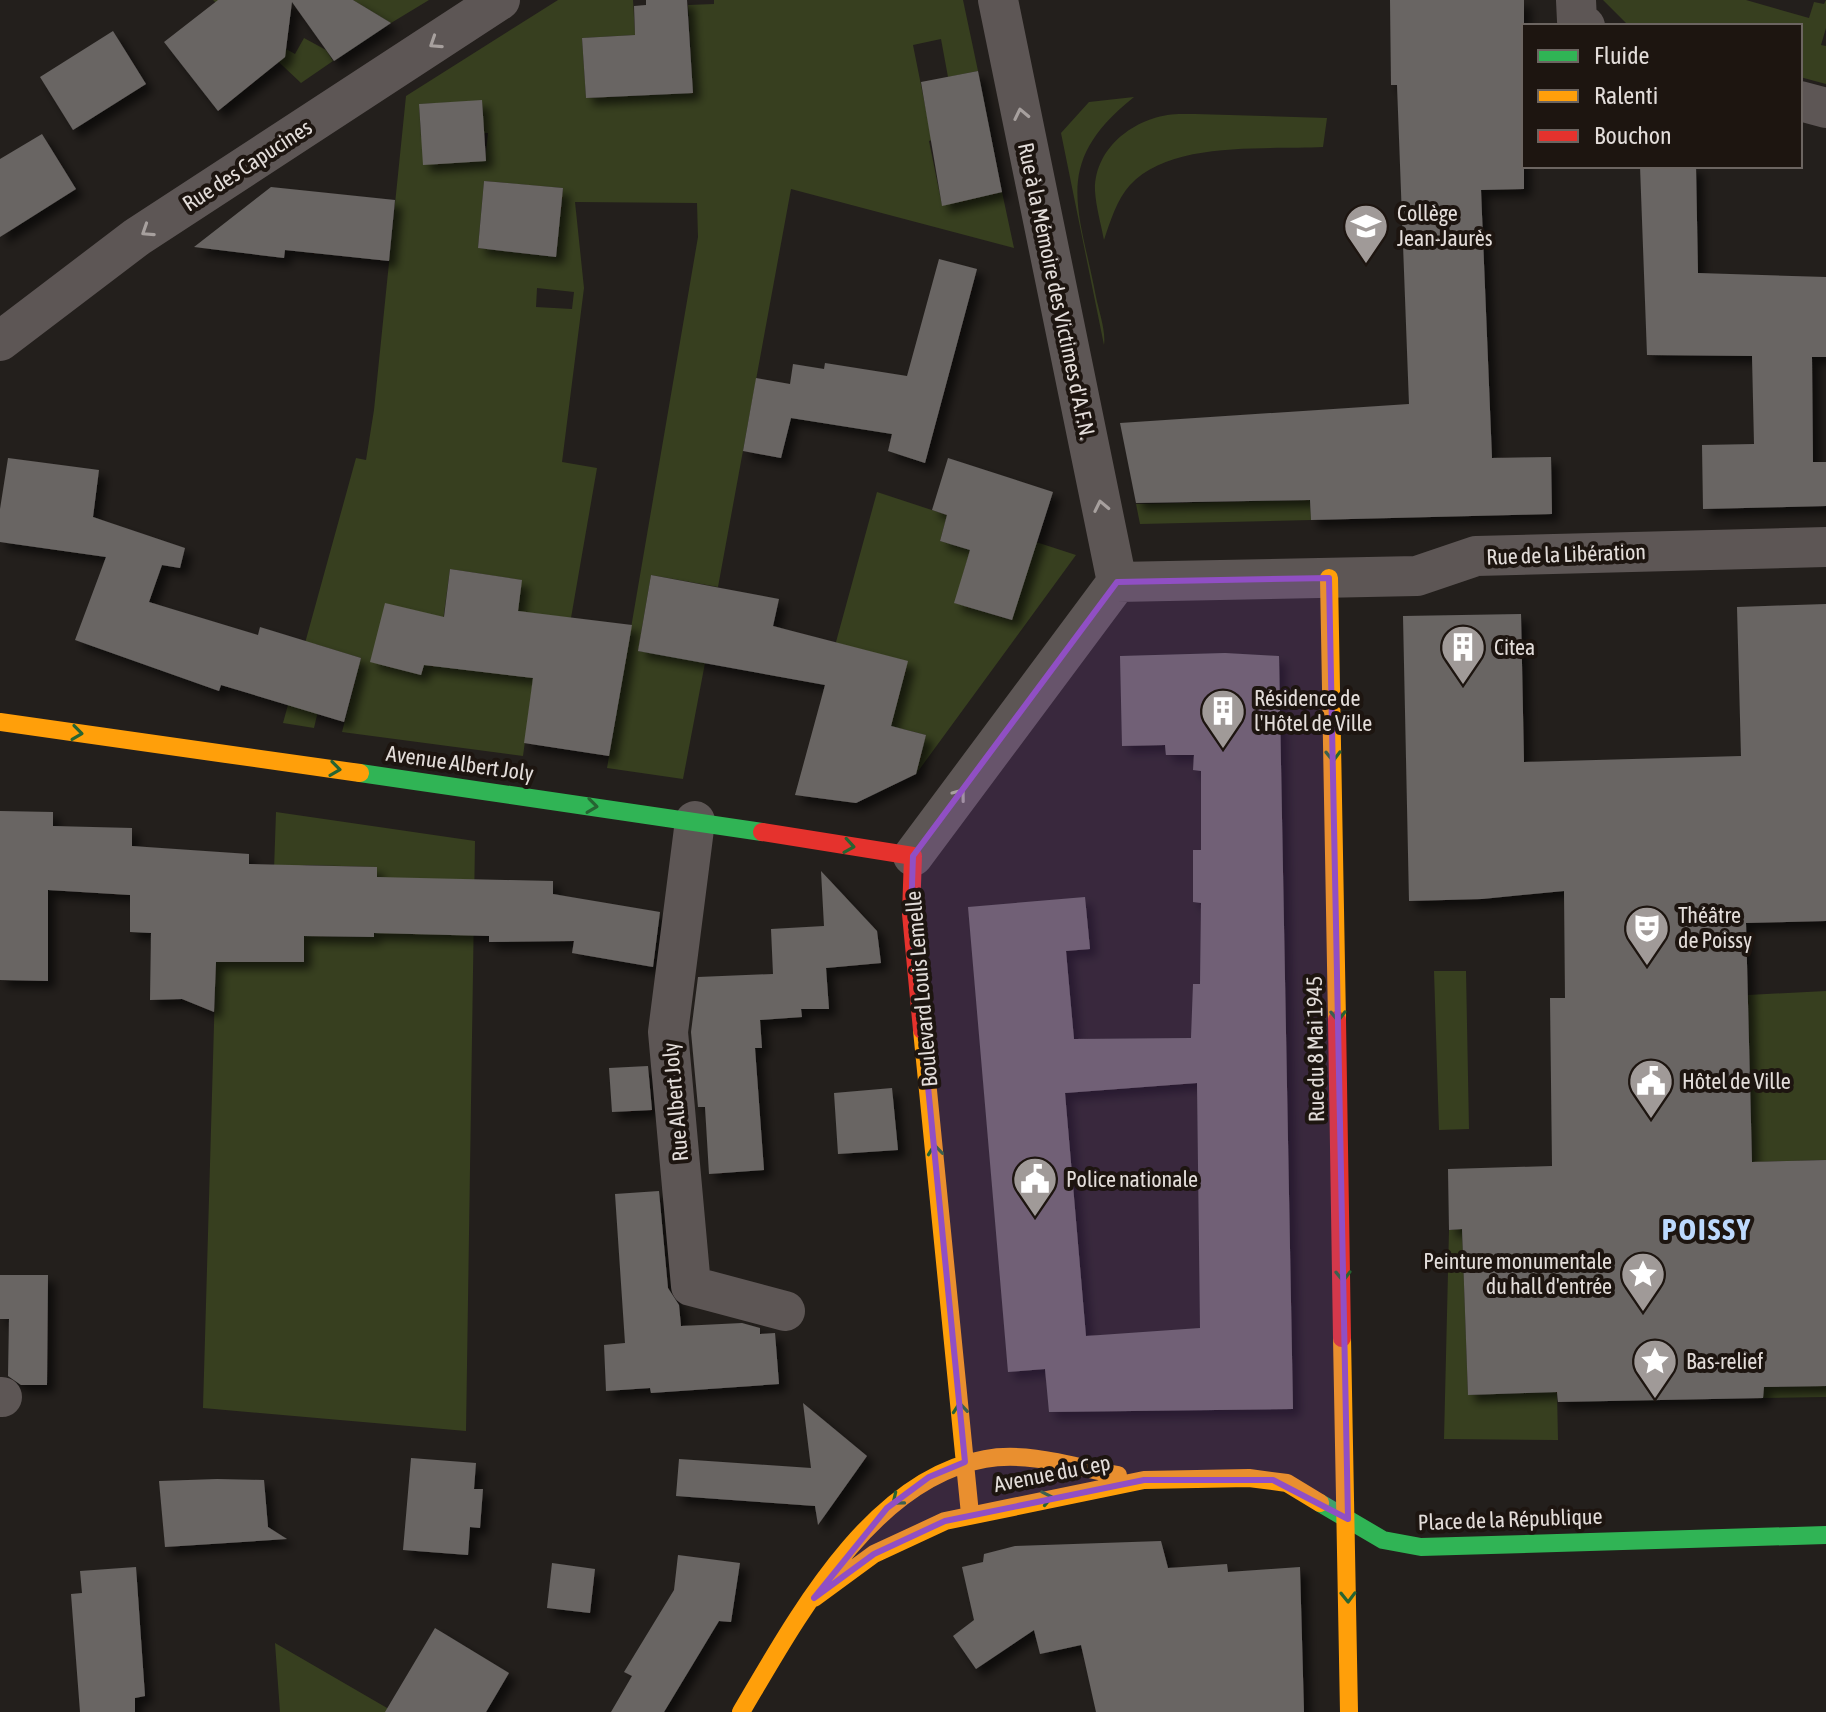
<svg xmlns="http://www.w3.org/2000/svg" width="1826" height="1712" viewBox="0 0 1826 1712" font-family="'Asap Condensed',sans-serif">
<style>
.green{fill:#373f1f;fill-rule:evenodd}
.building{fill:#696563;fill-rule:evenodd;filter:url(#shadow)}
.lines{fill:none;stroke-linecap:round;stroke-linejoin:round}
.street{stroke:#5d5655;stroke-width:40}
.fast{stroke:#30b455;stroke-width:18}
.slow{stroke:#ff9f0a;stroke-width:18}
.jam{stroke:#e5322d;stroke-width:18}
.oneway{stroke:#a7a09e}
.oneway2{stroke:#266432}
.marked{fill:#904fc4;fill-opacity:0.2;stroke:#904fc4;stroke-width:6;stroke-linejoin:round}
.labels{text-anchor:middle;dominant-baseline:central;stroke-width:8;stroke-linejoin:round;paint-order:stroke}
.street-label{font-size:22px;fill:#e3ddda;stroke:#1d1510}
.poi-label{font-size:22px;fill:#e3ddda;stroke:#1d1510;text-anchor:start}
.district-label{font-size:30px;font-weight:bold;letter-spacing:2px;fill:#bcd9fe;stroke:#1d1510}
</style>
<defs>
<filter id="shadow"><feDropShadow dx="7" dy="7" stdDeviation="4" flood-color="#0009"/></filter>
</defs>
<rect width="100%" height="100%" fill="#231f1c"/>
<path class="green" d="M213,0H246L265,37L295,54L304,38L326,50L333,61L301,83Z
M353,0H429L391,23Z
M558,0H633L635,35L582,38L586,98L693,93L688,5L714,4V0H963L978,71L948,77L941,39L913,45L932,140L929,141L942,205L1002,192L1014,248L791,189L718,587L651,575L638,651L705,663L683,779L607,768L698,237L697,203L575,202L584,288L562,462L597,468L571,618L542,615L523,756L342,732L361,658L315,644L319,707L314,728L283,723L356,458L366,460L374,410L406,96ZM482,101L484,133H488L485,161L421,137L419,104ZM484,181L563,188L556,257L478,248ZM537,288L574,292L572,309L536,307ZM450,569L521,580L437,666Z
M1603,0H1746L1809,18L1814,2L1824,4L1826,0V28L1821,45L1826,46V84L1800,77V26H1629Z
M1134,97C1051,163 1079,207 1096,297C1099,312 1106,331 1104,345L1061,133L1089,102Z
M1179,114H1195L1327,118L1323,147C1266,150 1171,140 1130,185C1117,199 1110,222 1104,240C1101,224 1096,207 1095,191C1094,146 1138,115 1179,114Z
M877,492L947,515L940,541L970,550L955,603L1011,620L1036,542L1076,555L916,774L926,735L891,726L836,642Z
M1310,500L1311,520L1140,524L1136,504Z
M276,812L475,841L466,1431L203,1408L217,920L303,962L304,936L374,937L377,867L306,865L274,870Z
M1434,971H1466L1469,1129L1439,1130Z
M1826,991V1160L1752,1162L1748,995Z
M1462,1229L1468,1395L1557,1392L1558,1440L1444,1439L1449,1230Z
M1826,1386V1397L1763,1398L1764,1387Z
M275,1643L394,1712H280Z"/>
<path class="building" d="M218,0H353L391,23L334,61L292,2L285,57L218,111L164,42Z
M646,0H687L693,93L586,98L582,38L635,35L634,6L646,5Z
M1390,0H1524V189L1481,190L1492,458L1551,457L1552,514L1311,520L1310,500L1136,503L1120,423L1409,404L1397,85H1391Z
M113,31L146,84L73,130L40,77Z
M978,71L1002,192L942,206L921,82Z
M482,100L486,161L423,165L419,104Z
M42,134L76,189L0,237V159Z
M1640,166H1696L1698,273L1826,277V357H1812L1813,462H1826V506L1703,509L1702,445L1754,444L1752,356L1647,355Z
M484,181L563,188L556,257L478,248Z
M271,187L395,200L389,261L285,250L284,258L194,247Z
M939,259L977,269L925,463L888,451L892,434L791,418L781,458L743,451L756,378L790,384L793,364L824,369L825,363L907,376Z
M8,458L99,470L93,517L185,548L180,568L162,565L149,602L258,635L260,627L361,658L344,722L221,685L219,691L75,640L106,557L0,542V509Z
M948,458L1053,492L1012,620L954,603L970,550L940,541L947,515L932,510Z
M450,569L522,580L518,611L632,625L609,756L524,743L533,678L424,665L421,675L370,662L385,603L444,617Z
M651,575L779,599L773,626L908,661L891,726L926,735L916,774L856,803L795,795L825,685L638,651Z
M1826,604V921L1746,923L1752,1162L1826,1160V1386L1764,1387L1763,1398L1558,1402L1557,1392L1468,1395L1462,1229L1449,1230L1448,1169L1552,1166L1550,998H1565L1564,891L1482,899L1409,901L1403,616L1521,614L1524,762L1741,756L1737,607Z
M1225,653L1279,656L1293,1409L1049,1412L1045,1369L1008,1372L968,907L1085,897L1090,949L1066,951L1074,1039L1191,1038L1193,984H1200L1201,903L1193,902V850H1201V771L1193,770L1194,755H1166L1165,745L1122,746L1120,656ZM1197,1083L1200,1328L1086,1336L1065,1093Z
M0,811L53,812V826L132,828V846L249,854V864L377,867V877L553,881V894L660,912L653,967L572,953L574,941L489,942V936L374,933V937L304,936V962H216L214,1012L182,999L150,1000L151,933L130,932V895L48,890V981L0,980Z
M821,871L877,931L881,963L826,968L829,1009H801L802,1017L760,1020L762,1048H755L764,1170L709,1174L705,1107H698L691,1032L698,977L773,974L771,929L824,926Z
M648,1066L652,1110L612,1112L609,1068Z
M892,1088L898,1150L838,1154L834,1093Z
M659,1191L668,1288L679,1305L681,1326L742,1323L760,1328V1334L775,1333L779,1384L651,1393L650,1388L606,1391L604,1345L625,1343L615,1194Z
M0,1275H48L47,1385H21L8,1376L9,1319H0Z
M803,1403L867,1456L818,1525L815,1506L676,1496L679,1459L811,1468Z
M411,1458L476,1463L474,1489H483L480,1528L470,1527L468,1555L403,1550Z
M217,1479L264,1480L268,1527L287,1539L165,1547L159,1481Z
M1161,1541L1168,1568L1227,1564L1228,1572L1300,1567L1304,1712H1096L1081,1645L1040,1654L1034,1630L976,1669L953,1636L974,1620L962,1567L983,1562L984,1554L1015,1546Z
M678,1555L740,1563L731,1622L719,1621L664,1712H611L632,1676L624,1672L674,1590Z
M552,1563L595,1569L590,1613L547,1608Z
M136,1567L145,1696L135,1698V1712H80L71,1594L82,1593L80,1571Z
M435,1628L509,1673L486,1712H385Z"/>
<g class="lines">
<path class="street" d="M998,0L1117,582
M1576,0L1577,21L1585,26
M1800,101L1826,108
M0,341L137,237L500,0
M1117,582L1417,576L1476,556L1826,547
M695,821L668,1032L691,1286L785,1311
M913,856L1117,582
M0,1397H2"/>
<path class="fast" d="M360,773L762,832
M1320,1503L1383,1540L1421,1547L1826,1535"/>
<path class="slow" d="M1329,578L1337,1020
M0,722L360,773
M922,1030L970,1514
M1342,1338L1349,1712
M814,1598L874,1554L945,1521L1144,1480L1249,1478L1287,1483L1320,1503
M741,1712C795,1621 870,1479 985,1459C1028,1451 1075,1467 1118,1475"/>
<path class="jam" d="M762,832L913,856L911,914L922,1030
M1337,1020L1342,1338"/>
</g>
<defs><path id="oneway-chevron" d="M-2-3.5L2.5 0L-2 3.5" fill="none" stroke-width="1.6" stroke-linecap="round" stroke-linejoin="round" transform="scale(2)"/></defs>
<g class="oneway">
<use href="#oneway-chevron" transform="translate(435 43) rotate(147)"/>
<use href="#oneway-chevron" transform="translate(1021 114) rotate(-102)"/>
<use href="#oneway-chevron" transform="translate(147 231) rotate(147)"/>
<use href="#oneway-chevron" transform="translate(1101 506) rotate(-102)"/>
<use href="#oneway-chevron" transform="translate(960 794) rotate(-53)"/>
</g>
<g class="oneway2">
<use href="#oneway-chevron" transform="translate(77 733) rotate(8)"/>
<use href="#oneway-chevron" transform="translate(1333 756) rotate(89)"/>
<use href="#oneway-chevron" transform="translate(335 769) rotate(8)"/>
<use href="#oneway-chevron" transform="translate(592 806) rotate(8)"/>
<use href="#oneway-chevron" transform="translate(849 846) rotate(9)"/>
<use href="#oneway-chevron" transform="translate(1338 1016) rotate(89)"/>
<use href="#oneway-chevron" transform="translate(935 1150) rotate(-96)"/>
<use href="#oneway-chevron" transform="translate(1343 1276) rotate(89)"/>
<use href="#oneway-chevron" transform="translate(960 1408) rotate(-95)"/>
<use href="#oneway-chevron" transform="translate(1047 1498) rotate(-11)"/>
<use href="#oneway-chevron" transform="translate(897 1500) rotate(141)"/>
<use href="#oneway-chevron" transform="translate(1348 1597) rotate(89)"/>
</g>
<path class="marked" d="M1329,578L1348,1519L1273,1480H1144L945,1521L874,1554L814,1598L887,1508L929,1477L965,1462L911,914L913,856L1117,582Z"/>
<defs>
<g id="school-pin" transform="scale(2.3)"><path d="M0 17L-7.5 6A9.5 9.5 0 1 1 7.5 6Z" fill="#a09a98" stroke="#1d1510"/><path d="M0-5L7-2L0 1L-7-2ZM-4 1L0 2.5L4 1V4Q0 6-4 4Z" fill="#fff"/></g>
<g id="building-pin" transform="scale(2.3)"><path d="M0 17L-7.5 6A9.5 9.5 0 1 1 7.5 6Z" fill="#a09a98" stroke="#1d1510"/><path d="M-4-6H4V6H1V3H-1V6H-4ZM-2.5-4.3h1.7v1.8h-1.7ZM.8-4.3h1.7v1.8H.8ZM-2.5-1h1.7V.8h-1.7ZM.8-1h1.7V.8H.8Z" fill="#fff"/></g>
<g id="theatre-pin" transform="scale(2.3)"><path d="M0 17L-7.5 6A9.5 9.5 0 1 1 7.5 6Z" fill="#a09a98" stroke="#1d1510"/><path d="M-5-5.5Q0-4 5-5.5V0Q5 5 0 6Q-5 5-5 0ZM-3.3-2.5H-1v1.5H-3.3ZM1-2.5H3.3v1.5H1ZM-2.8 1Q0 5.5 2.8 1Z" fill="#fff"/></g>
<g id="civic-pin" transform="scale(2.3)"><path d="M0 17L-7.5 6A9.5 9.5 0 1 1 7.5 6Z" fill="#a09a98" stroke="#1d1510"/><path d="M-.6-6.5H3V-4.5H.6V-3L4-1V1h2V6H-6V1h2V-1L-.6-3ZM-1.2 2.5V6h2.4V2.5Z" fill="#fff"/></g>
<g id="sight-pin" transform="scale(2.3)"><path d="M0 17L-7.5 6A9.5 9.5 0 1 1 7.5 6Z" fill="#a09a98" stroke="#1d1510"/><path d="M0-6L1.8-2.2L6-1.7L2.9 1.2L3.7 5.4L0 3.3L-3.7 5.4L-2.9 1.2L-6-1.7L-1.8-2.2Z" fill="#fff"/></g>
</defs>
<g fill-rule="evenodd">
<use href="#school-pin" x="1366" y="226"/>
<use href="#building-pin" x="1463" y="647"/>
<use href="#building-pin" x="1223" y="711"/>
<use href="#theatre-pin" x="1647" y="928"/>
<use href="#civic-pin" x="1651" y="1081"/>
<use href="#civic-pin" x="1035" y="1179"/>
<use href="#sight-pin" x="1643" y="1274"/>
<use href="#sight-pin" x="1655" y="1361"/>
</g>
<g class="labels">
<g class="street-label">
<text transform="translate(247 165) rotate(-33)">Rue des Capucines</text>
<text transform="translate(1057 291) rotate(78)">Rue à la Mémoire des Victimes d'A.F.N.</text>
<text transform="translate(1566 554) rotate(-2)">Rue de la Libération</text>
<text transform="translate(460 763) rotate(8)">Avenue Albert Joly</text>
<text transform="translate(921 989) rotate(-95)">Boulevard Louis Lemelle</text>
<text transform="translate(1315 1049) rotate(-91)">Rue du 8 Mai 1945</text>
<text transform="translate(675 1102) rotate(-95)">Rue Albert Joly</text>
<text transform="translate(1052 1473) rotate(-11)">Avenue du Cep</text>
<text transform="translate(1510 1519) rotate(-2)">Place de la République</text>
</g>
<g class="poi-label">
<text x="1397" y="213">Collège<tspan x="1397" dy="25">Jean-Jaurès</tspan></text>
<text x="1494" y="647">Citea</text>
<text x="1254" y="698">Résidence de<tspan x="1254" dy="25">l'Hôtel de Ville</tspan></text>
<text x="1678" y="915">Théâtre<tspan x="1678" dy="25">de Poissy</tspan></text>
<text x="1682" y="1081">Hôtel de Ville</text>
<text x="1066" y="1179">Police nationale</text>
<text x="1612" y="1261" text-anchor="end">Peinture monumentale<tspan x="1612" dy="25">du hall d'entrée</tspan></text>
<text x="1686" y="1361">Bas-relief</text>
</g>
<g class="district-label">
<text x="1707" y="1229">POISSY</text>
</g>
</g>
<rect x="1522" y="24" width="280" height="144" fill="#1d1510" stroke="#6c6561" stroke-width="2"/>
<rect x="1538" y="50" width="40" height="12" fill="#30b455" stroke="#6c6561" stroke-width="2"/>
<text x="1594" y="64" font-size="24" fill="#e3ddda">Fluide</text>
<rect x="1538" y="90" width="40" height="12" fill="#ff9f0a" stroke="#6c6561" stroke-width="2"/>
<text x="1594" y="104" font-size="24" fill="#e3ddda">Ralenti</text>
<rect x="1538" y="130" width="40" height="12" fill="#e5322d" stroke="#6c6561" stroke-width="2"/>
<text x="1594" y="144" font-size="24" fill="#e3ddda">Bouchon</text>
</svg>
